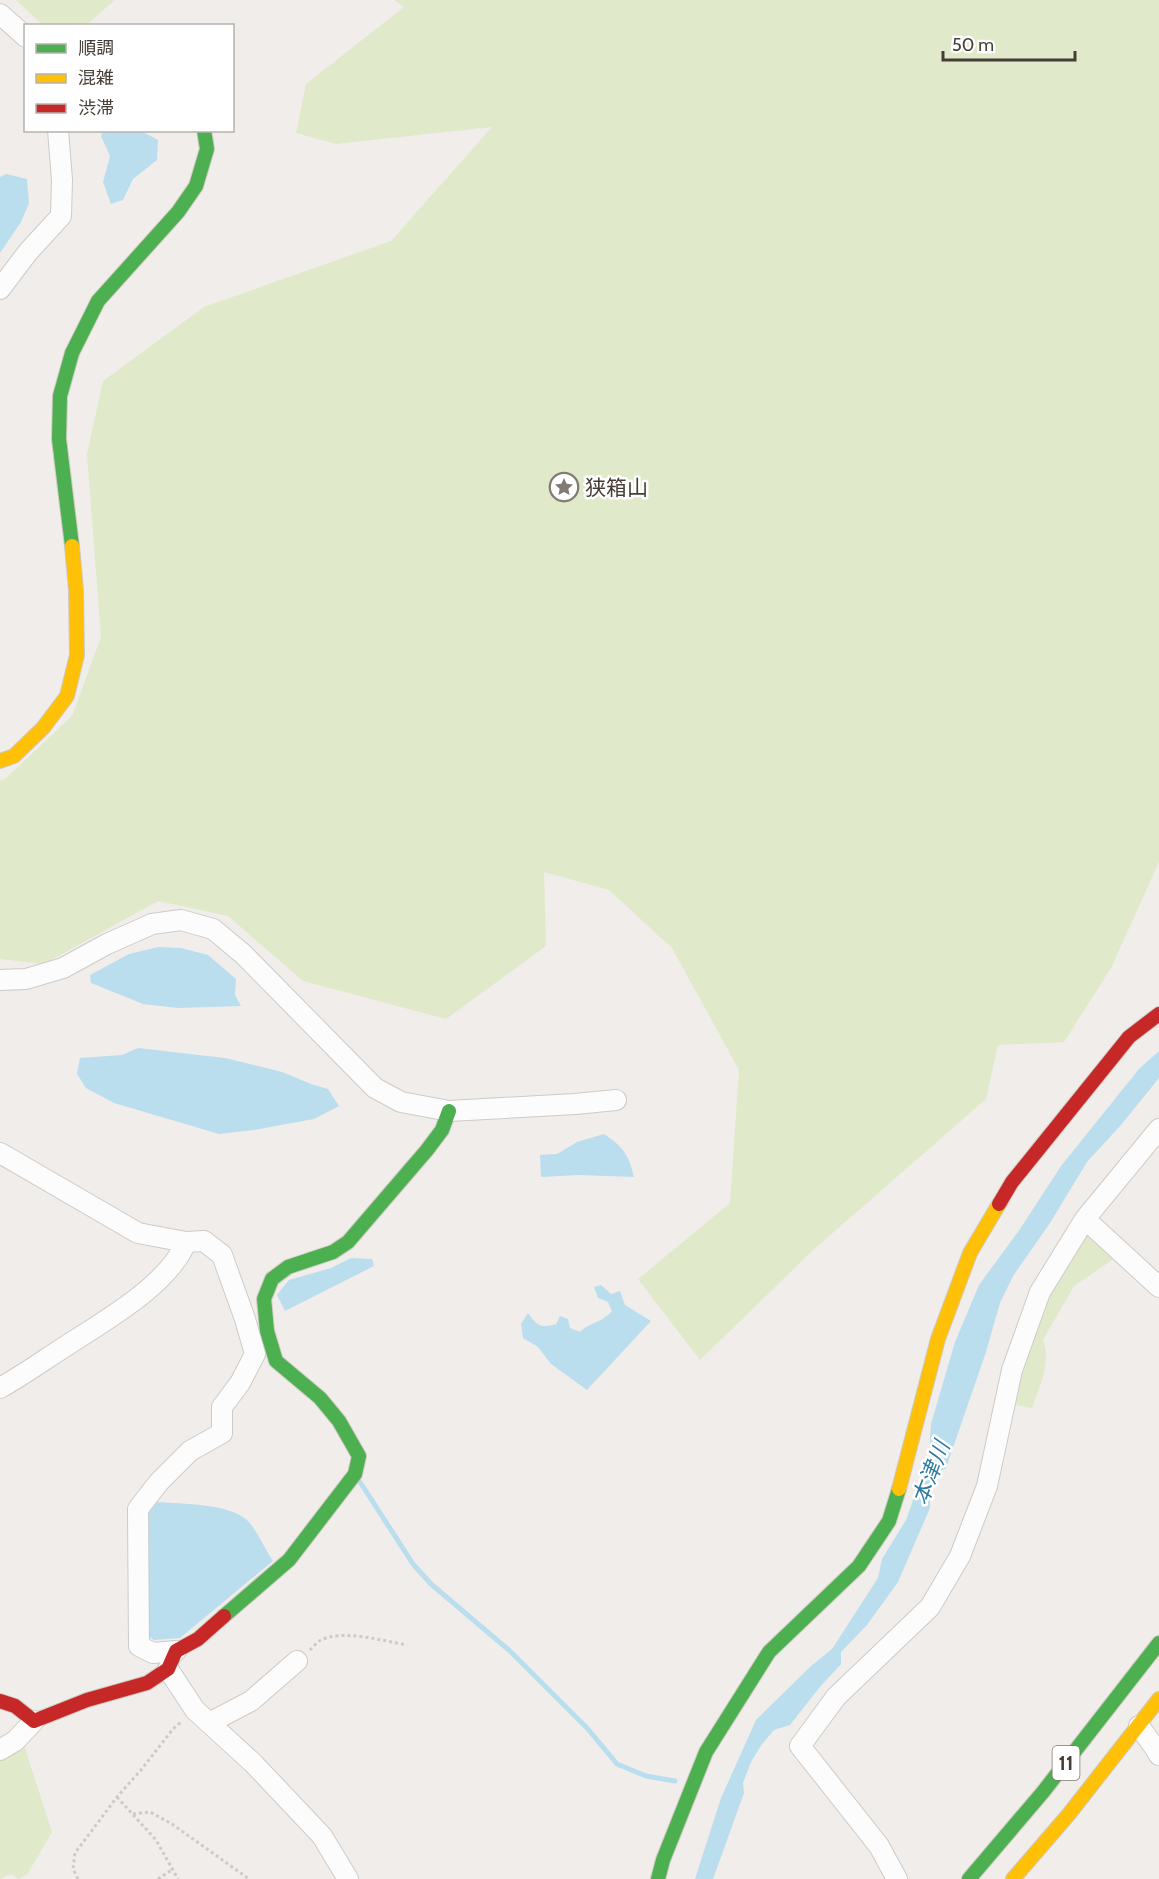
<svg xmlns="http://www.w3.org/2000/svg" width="1159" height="1879" viewBox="0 0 1159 1879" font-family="Cabin,'Noto Sans JP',sans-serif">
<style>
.green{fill:#e0eaca}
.water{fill:#bbdeee}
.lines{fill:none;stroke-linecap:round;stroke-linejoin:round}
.stream{stroke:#bbdeee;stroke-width:5}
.street-casing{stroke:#cecbc7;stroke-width:22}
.fast-casing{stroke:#cfc9c1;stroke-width:16}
.slow-casing{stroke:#cfc9c1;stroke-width:16}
.jam-casing{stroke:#cfc9c1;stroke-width:16}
.path{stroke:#cecbc7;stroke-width:3;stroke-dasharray:3 3;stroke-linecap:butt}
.street{stroke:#fdfcfc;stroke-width:20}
.fast{stroke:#4caf50;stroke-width:14}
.slow{stroke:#ffc107;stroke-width:14}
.jam{stroke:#c62828;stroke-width:14}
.labels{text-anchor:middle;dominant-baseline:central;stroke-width:5;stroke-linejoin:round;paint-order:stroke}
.shield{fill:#fff;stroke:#7e7872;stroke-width:1.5}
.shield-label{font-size:20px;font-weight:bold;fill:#463e36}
.poi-label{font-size:21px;fill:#463e36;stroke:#fff;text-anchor:start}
.water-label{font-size:22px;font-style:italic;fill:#2e7ba0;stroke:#fff}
</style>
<rect width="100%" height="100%" fill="#f0edea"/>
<path class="green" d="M16,0H115L86,25L44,26Z
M394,0H1159V862L1111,968L1064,1042L998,1045L986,1099L812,1251L700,1360L638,1279L730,1203L739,1070L672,948L609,890L544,872L546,946L446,1019L303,981L228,916L158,901L44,964L0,959V780L5,779L72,716L101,637L87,454L103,381L204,307L391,241L492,127L336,144L296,133L306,84L404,7Z
M1086,1226L1115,1258L1074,1286L1043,1340C1052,1362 1039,1387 1032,1408L1010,1404L1034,1315Z
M23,1742L52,1832L28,1873L19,1879L11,1874L0,1879V1756Z"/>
<path class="water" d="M103,131H141L158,140L157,160L133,179L123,200L111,204L103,182L110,156L101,136Z
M6,174L27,179L29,203L21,222L0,253V177Z
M158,947L181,948L208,955L236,979L235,995L241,1006L178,1008L143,1004L91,983L90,975L129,954Z
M138,1048L225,1058L282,1072L311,1084L328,1089L339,1106L314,1119L254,1130L219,1134L114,1103L86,1088L77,1074L80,1058L122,1055Z
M1159,1051V1078L1121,1125L1087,1162L1050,1223L1013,1276L1000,1303L986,1352L946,1468L935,1474L930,1493V1508L898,1582L867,1625L841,1652V1664L819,1688L790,1725L774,1730L762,1744L751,1762L743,1783L744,1793L713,1879H695L721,1798L756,1720L810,1667L832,1649L878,1578L882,1559L906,1520L929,1456L931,1424L955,1342L979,1285L1020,1229L1061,1166L1139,1069Z
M604,1134C624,1147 629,1156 634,1177L579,1175L541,1177L540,1155L557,1154L577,1142Z
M351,1258L372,1259L374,1266L285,1311L277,1295L289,1280L331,1268Z
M601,1285L611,1294L620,1291L625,1305L651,1321L587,1390L551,1364L538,1347L523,1338L521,1324L528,1313C537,1325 540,1329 556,1324L560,1316L568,1319L570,1328L580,1332C592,1321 600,1324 612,1311L608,1302L598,1298L594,1287Z
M157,1502C182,1504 229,1503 248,1521C256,1529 266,1551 273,1561L180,1638L154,1640L147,1635L148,1519L149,1512Z"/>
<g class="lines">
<path class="stream" d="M360,1482L413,1564L431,1584L510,1651L587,1728L617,1764L646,1776L675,1781"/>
<g class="street-casing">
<path id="street" d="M0,14L26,37
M0,289L28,252L61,216L62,180L58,130
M0,980L26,979L63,968L107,944L152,924L181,920L213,929L243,954L375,1088L401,1102L449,1111L575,1104L616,1100
M0,1153L138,1233L186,1242L204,1241L222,1255L245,1319L255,1354L240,1383L222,1407V1433L190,1451L159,1482L138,1509L139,1646L153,1653L176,1651
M1085,1219L1159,1287
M0,1388C23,1375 44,1360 66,1346C104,1321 169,1285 186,1242
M168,1669L195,1710L253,1763L322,1836L348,1879
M209,1723L251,1701L297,1661
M1139,1726L1155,1748L1159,1755
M0,1750L15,1741L34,1721
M897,1879L879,1846L800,1746L836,1697L930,1607L960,1556L987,1486L1012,1370L1040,1292L1085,1219L1159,1129"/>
</g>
<g class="fast-casing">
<path id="fast" d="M72,546L59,439L60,396L72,353L98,301L178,212L196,186L207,149L204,130
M224,1616L289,1560L355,1474L359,1456L339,1421L320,1398L276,1361L267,1331L264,1299L272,1279L288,1267L333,1252L348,1242L427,1150L442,1130L449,1111
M658,1879L663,1860L706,1752L769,1652L859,1566L889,1521L899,1489
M969,1879L1043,1792L1159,1643"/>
</g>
<g class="slow-casing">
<path id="slow" d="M0,761L14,756L43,728L67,696L77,655L76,590L72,546
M899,1489L938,1339L970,1253L999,1204
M1013,1879L1069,1814L1159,1699"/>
</g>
<g class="jam-casing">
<path id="jam" d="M999,1204L1012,1182L1129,1037L1159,1014
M0,1701L15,1706L34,1721L87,1700L147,1683L168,1669L176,1651L198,1639L224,1616"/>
</g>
<path class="path" d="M310,1650C313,1647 317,1642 321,1640C342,1629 384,1641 407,1645
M117,1797L156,1840L178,1879
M133,1814L150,1812L172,1824L249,1879
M78,1879L73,1869L75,1853L117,1797L141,1770L173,1729L182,1721
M158,1879L173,1869"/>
<use href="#street" class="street"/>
<use href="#fast" class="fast"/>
<use href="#slow" class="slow"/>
<use href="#jam" class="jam"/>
</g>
<defs>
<g id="sight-ring" transform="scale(1.5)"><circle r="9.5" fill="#fff" stroke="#827b75" stroke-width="1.5"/><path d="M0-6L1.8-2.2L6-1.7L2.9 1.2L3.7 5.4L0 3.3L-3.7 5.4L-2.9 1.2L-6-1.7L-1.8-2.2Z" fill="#827b75"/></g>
</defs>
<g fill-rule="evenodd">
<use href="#sight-ring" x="564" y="487"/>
</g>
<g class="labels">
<rect class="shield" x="1052.5" y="1746" width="27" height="34" rx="4.5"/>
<g class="shield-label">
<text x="1066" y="1763">11</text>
</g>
<g class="poi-label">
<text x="585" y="487">狭箱山</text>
</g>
<g class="water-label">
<text transform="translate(931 1473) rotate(-69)">本津川</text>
</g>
</g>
<rect x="24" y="24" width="210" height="108" fill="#ffffff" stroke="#b5b2af" stroke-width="1.5"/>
<rect x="36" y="44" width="30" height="9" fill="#4caf50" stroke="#b5b2af" stroke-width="1.5"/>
<text x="78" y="54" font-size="18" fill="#463e36">順調</text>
<rect x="36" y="74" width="30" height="9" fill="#ffc107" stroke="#b5b2af" stroke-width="1.5"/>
<text x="78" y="84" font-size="18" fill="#463e36">混雑</text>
<rect x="36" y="104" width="30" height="9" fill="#c62828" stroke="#b5b2af" stroke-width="1.5"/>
<text x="78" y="114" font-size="18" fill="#463e36">渋滞</text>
<path d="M943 51v9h132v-9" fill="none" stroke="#463e36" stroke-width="3"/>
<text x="952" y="51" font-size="18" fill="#463e36" stroke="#ffffff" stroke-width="4.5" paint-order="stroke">50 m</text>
</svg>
